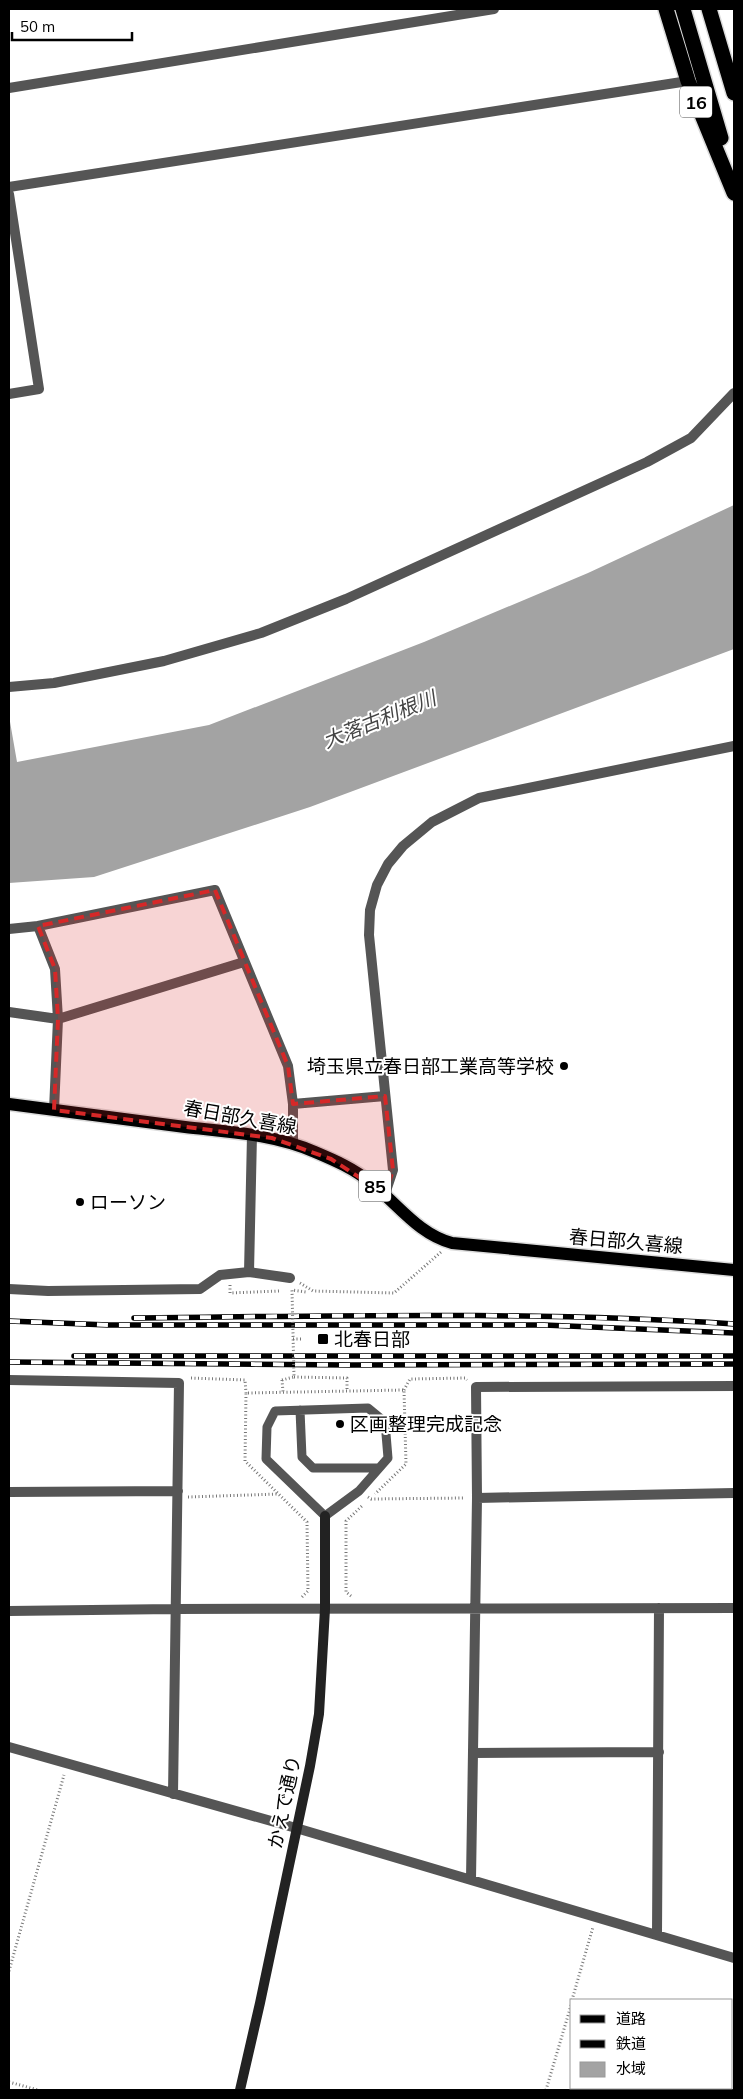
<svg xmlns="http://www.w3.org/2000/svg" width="743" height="2099" viewBox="0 0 743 2099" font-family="Mulish,'Noto Sans JP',sans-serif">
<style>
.water{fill:#a3a3a3}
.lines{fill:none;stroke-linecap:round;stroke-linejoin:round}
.primary-casing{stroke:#dbdbdb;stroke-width:15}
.highway-casing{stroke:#dbdbdb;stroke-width:18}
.path{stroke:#777;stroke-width:3;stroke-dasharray:1 2.5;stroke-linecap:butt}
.lane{stroke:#555;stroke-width:9}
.street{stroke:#555;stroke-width:10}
.secondary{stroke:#222;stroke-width:10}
.primary{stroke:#000;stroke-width:12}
.highway{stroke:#000;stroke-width:15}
.rail-casing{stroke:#000;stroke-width:5.5}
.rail{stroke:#fff;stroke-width:4;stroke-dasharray:11;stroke-linecap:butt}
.path-bridge{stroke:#777;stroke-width:3;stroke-dasharray:1 2.5;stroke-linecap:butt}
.marked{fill:#d62828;fill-opacity:0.2;stroke:#d62828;stroke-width:4;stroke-dasharray:10 6;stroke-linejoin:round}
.poi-dot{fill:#000;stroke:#fff;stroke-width:2}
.labels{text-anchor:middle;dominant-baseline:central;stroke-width:4;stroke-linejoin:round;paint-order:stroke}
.shield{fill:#fff;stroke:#4c4c4c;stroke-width:1}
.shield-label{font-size:18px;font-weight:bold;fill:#000}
.poi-label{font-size:19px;fill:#000;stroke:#fff;text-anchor:start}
.street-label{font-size:19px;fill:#000;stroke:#fff}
.water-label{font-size:20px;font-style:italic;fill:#444;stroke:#fff}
</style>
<rect width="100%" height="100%" fill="#fff"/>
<path class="water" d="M734,505V649L310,807L94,877L9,883V716L17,762L209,725L424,642L588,573Z"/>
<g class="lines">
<g class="primary-casing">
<path id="primary" d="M9,1104C68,1112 126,1119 185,1127C229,1132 274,1134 315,1152C334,1160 355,1169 371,1183C398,1204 418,1234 452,1243L734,1270"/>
</g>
<g class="highway-casing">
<path id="highway" d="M666,9L688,81L734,193
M683,9L721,138
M709,9L734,93"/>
</g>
<path class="path" d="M300,1283L313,1291L394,1293L441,1252
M230,1285V1293L279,1291
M293,1339H302
M294,1377L347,1378V1391
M191,1378L245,1380L246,1393
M282,1380L283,1392
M404,1390L410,1379L465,1378L467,1380
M188,1497L279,1494
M368,1497L371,1499L464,1498
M351,1596L346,1592V1521L363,1505
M302,1597L308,1591L307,1522L245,1461L246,1393L404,1390L406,1464L375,1494
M9,1971L64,1775
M572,2000L593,1927
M9,2082L38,2090
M546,2090L572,2002"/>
<path class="lane" d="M368,1408L385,1422L388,1458L359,1491L325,1516L266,1459L267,1427L275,1411Z
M300,1410L302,1457L313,1468H378"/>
<path class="street" d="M9,88L494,9
M9,187L688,81
M9,194L39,389L9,394
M9,687L54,683L164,661L261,633L346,599L647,462L691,438L734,393
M38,926L215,890L288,1066L293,1104V1144
M9,929L38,926L55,969L58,1019L54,1110
M9,1012L58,1019L244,962
M293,1104L385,1096
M385,1194L393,1170L369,935L370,910L377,885L388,864L403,846L432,822L479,798L734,746
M249,1272L252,1135
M9,1289L48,1291L200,1289L220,1275L249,1272L290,1278
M9,1380L179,1383L173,1794
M9,1492L178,1491
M477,1498L734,1493
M9,1611L174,1609L734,1608
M9,1747L296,1828L734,1958
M473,1753L659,1752
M471,1879L477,1498L476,1387L734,1386
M657,1935L659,1608"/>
<path class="secondary" d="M240,2090L260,2003L310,1766L319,1714L325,1609V1516"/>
<use href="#primary" class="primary"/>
<use href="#highway" class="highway"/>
<g class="rail-casing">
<path id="rail" d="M134,1318C334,1316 534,1311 734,1324
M9,1321L108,1325H544L734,1333
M74,1356H734
M9,1362L351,1365L734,1364"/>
</g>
<use href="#rail" class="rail"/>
<path class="path-bridge" d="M282,1380L294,1377L292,1290L306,1292"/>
</g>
<path class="marked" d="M215,890L288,1066L293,1104L385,1096L393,1170L385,1194L331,1159L272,1138L54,1110L58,1019L55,969L38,926Z"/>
<g class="poi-dot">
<circle cx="564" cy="1066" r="5"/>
<circle cx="80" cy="1202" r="5"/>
<rect x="317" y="1333" width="12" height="12" rx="2.5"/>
<circle cx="340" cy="1424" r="5"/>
</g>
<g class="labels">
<g class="shield">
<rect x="680" y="86.5" width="32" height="31" rx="4"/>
<rect x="359" y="1170.5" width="32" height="31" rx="4"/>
</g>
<g class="shield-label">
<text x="696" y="102">16</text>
<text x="375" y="1186">85</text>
</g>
<g class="poi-label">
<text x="554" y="1066" text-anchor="end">埼玉県立春日部工業高等学校</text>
<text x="90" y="1202">ローソン</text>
<text x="334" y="1339">北春日部</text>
<text x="350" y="1424">区画整理完成記念</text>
</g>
<g class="street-label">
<text transform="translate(240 1117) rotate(10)">春日部久喜線</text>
<text transform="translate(626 1241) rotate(5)">春日部久喜線</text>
<text transform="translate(284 1802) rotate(-78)">かえで通り</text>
</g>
<g class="water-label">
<text transform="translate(379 719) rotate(-22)">大落古利根川</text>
</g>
</g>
<rect width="743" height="2099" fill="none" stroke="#000000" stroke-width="20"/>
<rect x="570" y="1999" width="162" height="90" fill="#ffffff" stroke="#999999"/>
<rect x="580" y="2015" width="25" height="8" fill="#000000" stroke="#999999"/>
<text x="616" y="2024" font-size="15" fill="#000000">道路</text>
<rect x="580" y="2040" width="25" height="8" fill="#000000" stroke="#999999"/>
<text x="616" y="2049" font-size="15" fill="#000000">鉄道</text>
<rect x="580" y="2062" width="25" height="15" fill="#a3a3a3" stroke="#999999"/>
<text x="616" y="2074" font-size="15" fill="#000000">水域</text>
<path d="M12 32v8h120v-8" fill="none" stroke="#000000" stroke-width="2.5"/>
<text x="20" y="32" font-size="15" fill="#000000" stroke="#ffffff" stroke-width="4" paint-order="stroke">50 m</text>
</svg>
